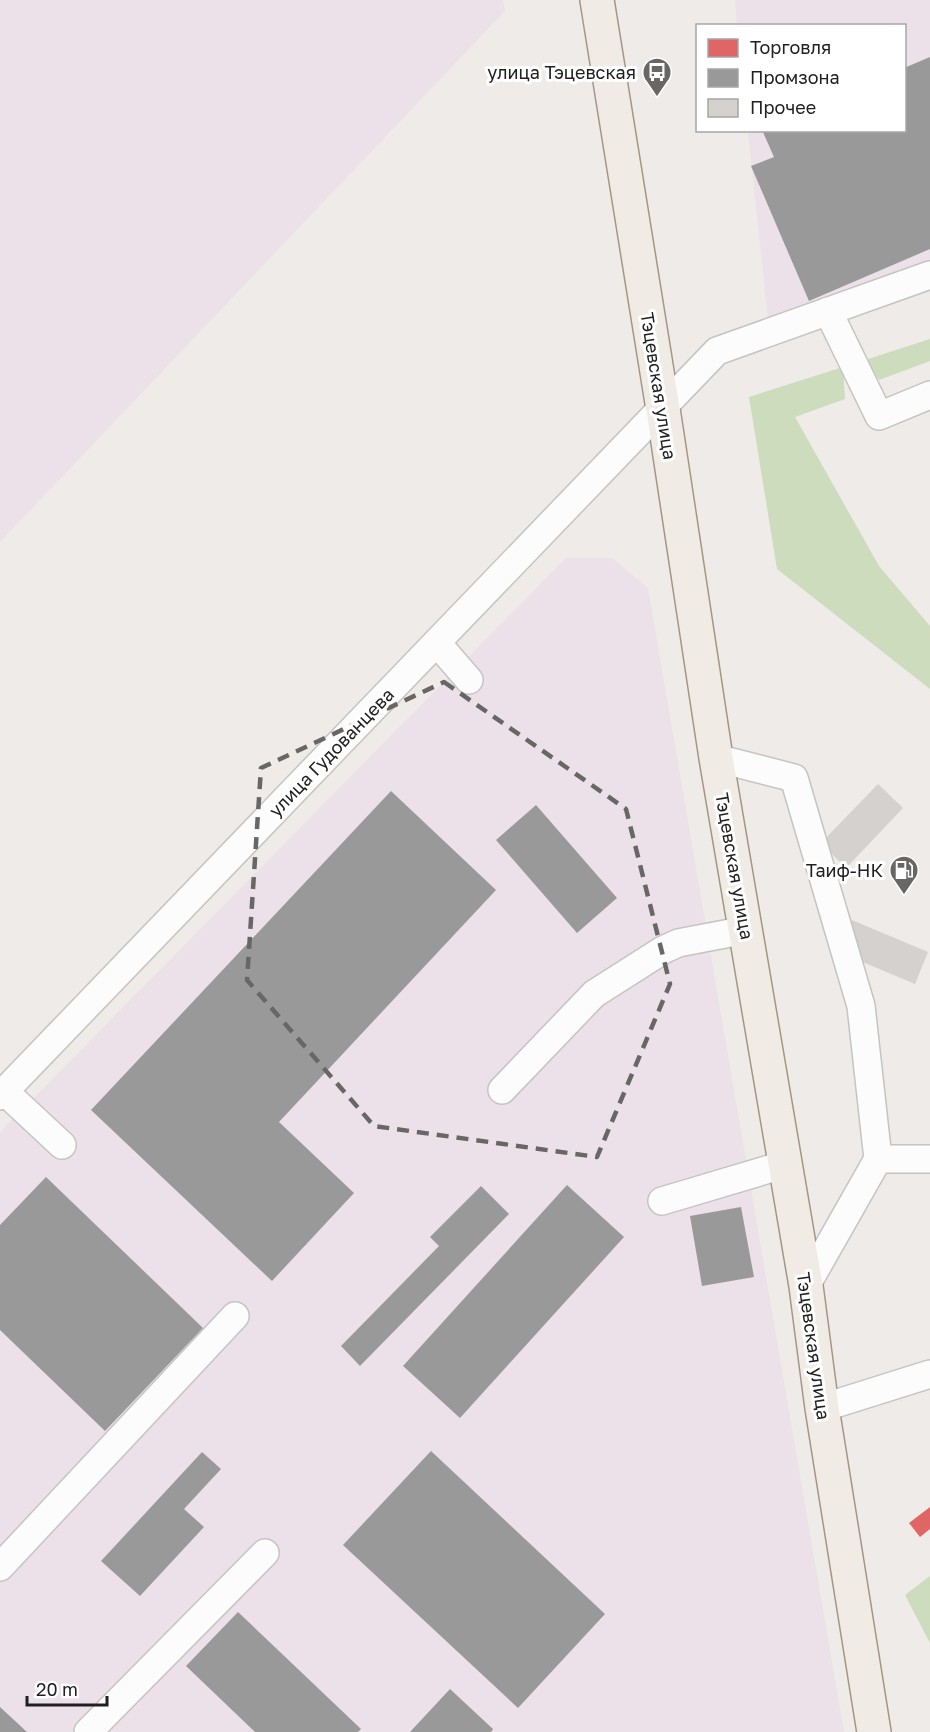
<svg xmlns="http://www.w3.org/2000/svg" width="930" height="1732" viewBox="0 0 930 1732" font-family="'Golos Text',sans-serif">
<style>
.industrial{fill:#ece1e8}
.forest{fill:#ccdcbd}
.shops{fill:#e06666}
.industry{fill:#999}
.building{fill:#d5d1cf}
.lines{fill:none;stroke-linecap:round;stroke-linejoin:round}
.minor-casing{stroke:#c5c4c3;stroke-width:30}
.major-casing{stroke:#a59684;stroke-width:36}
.minor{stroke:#fcfcfc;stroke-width:27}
.major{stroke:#f1ebe5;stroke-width:33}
.marked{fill:none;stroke:#686766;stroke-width:4.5;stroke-dasharray:12 8;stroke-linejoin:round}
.labels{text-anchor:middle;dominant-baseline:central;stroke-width:6;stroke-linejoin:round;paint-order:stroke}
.poi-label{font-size:18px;fill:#202020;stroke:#fff;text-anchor:end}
.street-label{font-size:18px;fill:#202020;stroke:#fff}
</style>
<rect width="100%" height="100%" fill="#eeebe8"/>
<path class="industrial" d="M0,0H503L505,11L0,542Z
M735,0H930V261L768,320L748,131L904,130V26L737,25Z
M566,558H612L648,588L844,1732H0V1132Z"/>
<path class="forest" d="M930,339V361L879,380L865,360Z
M843,367L845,399L795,417L879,566L930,626V689L777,569L749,397Z
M930,1576V1643L905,1595Z"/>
<path class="shops" d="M930,1507V1529L920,1537L909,1523Z"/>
<path class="industry" d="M930,57V249L809,301L751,166L774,157L762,130H904V68Z
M391,791L496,890L279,1122L354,1193L272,1281L91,1110Z
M536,805L617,898L577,933L496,840Z
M46,1177L203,1328L105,1431L0,1330V1225Z
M567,1185L624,1237L460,1418L403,1366Z
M481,1186L509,1214L360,1366L341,1346L439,1246L430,1237Z
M741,1207L754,1277L702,1286L690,1216Z
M431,1451L605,1614L518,1708L343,1545Z
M202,1452L221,1469L184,1509L204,1527L140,1596L101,1561Z
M238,1612L361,1729L358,1732H255L186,1666Z
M450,1689L493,1729L491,1732H410Z
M0,1707L27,1732H0Z"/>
<path class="building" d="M878,784L903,808L846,868L821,843Z
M852,920L928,952L915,984L839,952Z"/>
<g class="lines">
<g class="minor-casing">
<path id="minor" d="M828,311L879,416L930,395
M437,643L469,680
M716,758L794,778L861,1006L878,1159L806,1286
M502,1090L594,994L663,950L678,943L746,930
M5,1092L62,1145
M0,1096L717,351L930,275
M878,1159H930
M662,1201L786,1164
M822,1408L930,1374
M0,1567L235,1316
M88,1732L265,1553"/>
</g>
<g class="major-casing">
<path id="major" d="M597,0L663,409L716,758L806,1286L822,1408L874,1732"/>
</g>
<use href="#minor" class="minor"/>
<use href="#major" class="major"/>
</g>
<path class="marked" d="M444,682L626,809L670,984L597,1157L374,1126L247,980L261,768Z"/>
<defs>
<g id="bus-pin" transform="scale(1.5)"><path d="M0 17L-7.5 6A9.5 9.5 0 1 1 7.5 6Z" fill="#686766" stroke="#fff"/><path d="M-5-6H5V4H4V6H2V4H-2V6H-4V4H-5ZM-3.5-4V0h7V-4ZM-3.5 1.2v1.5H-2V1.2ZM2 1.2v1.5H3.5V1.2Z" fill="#fff"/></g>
<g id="fuel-pin" transform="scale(1.5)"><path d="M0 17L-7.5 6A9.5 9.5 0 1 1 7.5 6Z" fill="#686766" stroke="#fff"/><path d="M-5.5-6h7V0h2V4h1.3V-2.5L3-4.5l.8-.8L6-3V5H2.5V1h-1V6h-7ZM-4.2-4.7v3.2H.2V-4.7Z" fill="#fff"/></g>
</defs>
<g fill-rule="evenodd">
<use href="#bus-pin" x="657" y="72"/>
<use href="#fuel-pin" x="904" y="870"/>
</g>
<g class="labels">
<g class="poi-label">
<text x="636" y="72">улица Тэцевская</text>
<text x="883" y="870">Таиф-НК</text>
</g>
<g class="street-label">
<text transform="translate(659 386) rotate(81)">Тэцевская улица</text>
<text transform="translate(331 752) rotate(-46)">улица Гудованцева</text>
<text transform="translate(735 866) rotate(80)">Тэцевская улица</text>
<text transform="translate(814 1346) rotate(82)">Тэцевская улица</text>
</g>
</g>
<rect x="696" y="24" width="210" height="108" fill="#ffffff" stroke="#a6a6a6" stroke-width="1.5"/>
<rect x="708" y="39" width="30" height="18" fill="#e06666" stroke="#a6a6a6" stroke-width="1.5"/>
<text x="750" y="54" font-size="18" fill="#202020">Торговля</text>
<rect x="708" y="69" width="30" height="18" fill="#999999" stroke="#a6a6a6" stroke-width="1.5"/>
<text x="750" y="84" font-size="18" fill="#202020">Промзона</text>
<rect x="708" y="99" width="30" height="18" fill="#d5d1cf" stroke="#a6a6a6" stroke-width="1.5"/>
<text x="750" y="114" font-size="18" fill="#202020">Прочее</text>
<path d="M27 1696v9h80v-9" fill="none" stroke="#202020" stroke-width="3"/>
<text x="36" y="1696" font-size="18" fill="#202020" stroke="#ffffff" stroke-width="4.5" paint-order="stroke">20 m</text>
</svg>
